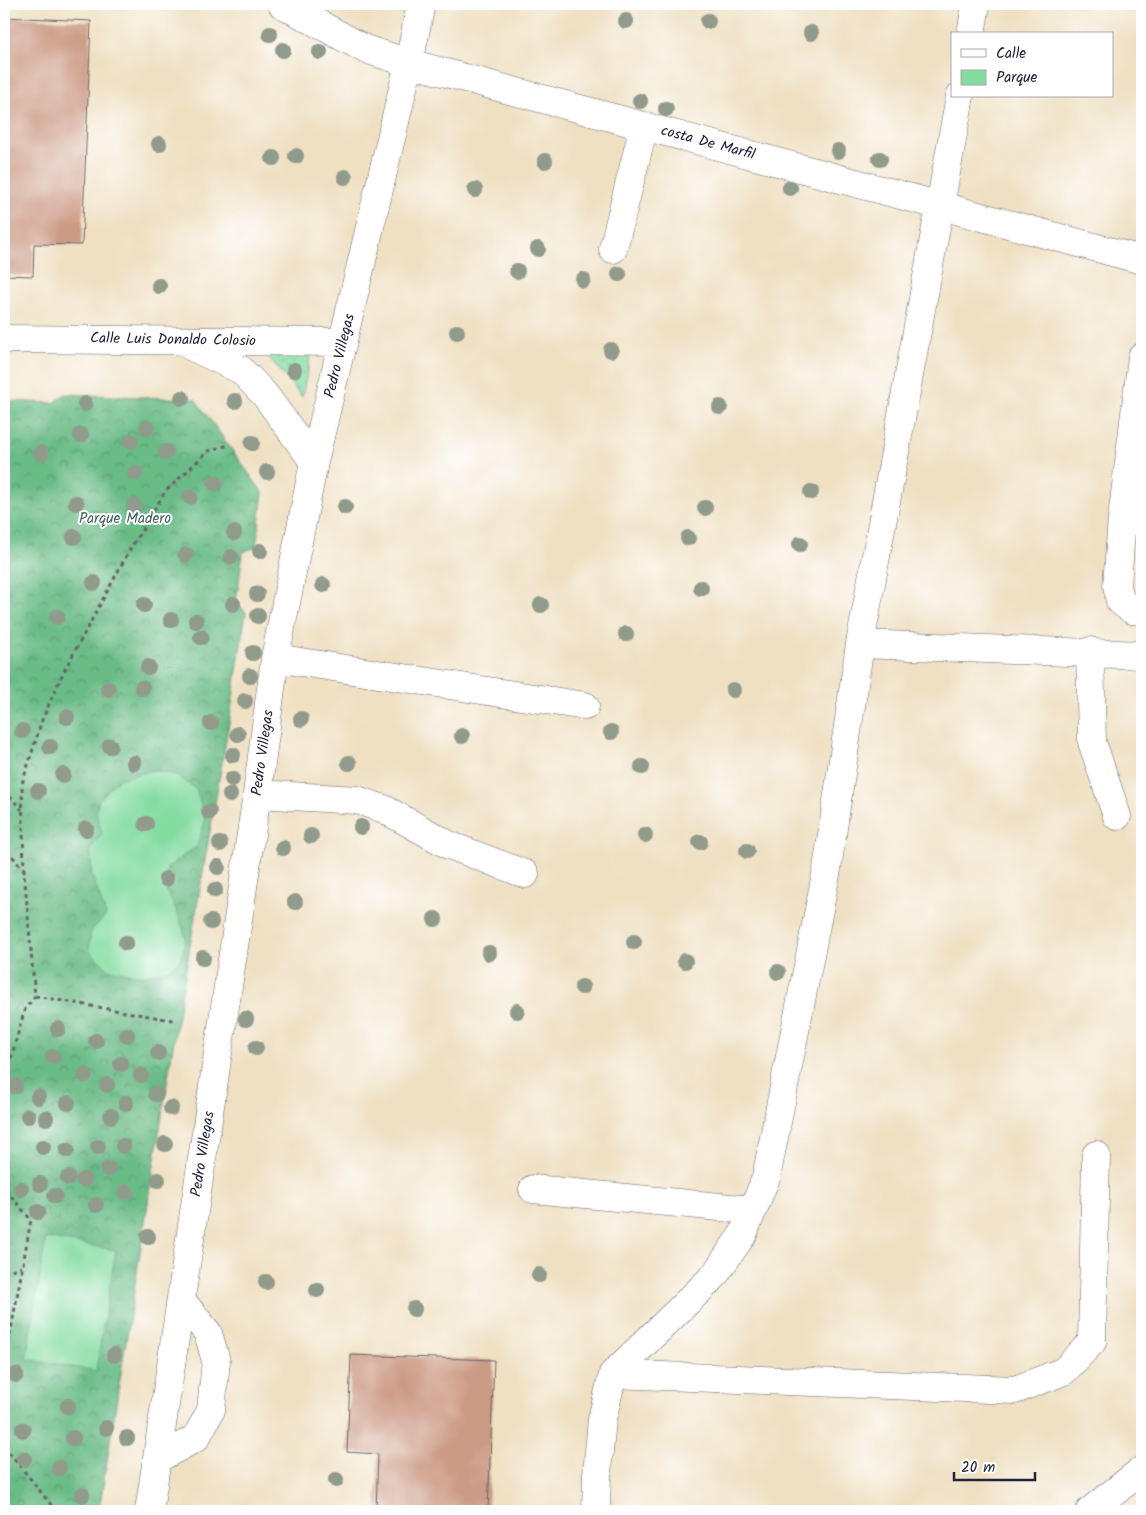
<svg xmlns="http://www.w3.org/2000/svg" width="1146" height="1515" viewBox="0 0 1146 1515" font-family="Kalam,sans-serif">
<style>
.grass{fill:url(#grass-dots);stroke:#537f6e}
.forest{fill:url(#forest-crowns);stroke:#466f61}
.park{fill:#84dca1;stroke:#537f6e}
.building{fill:#cc9b86}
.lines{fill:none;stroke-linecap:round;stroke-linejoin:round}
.minor-casing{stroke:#6a646a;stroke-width:29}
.path{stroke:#6a646a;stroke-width:3;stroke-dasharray:4 4;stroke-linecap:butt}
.minor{stroke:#fff;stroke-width:28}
.tree{fill:#919b8c}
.labels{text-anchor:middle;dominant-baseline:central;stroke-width:4;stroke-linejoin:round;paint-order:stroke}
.street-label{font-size:15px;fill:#22223b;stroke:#fff}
.park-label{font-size:15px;fill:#44635f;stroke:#fff}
</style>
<defs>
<pattern id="grass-dots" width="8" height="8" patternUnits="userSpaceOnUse" patternTransform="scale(1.25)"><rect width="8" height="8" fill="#84dca1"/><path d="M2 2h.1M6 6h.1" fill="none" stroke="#72bc8c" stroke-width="1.8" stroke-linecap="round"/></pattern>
<pattern id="forest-crowns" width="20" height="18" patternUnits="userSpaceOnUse" patternTransform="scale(1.25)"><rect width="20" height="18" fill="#6bbc87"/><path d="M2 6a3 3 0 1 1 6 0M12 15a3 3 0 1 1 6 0" fill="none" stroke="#589870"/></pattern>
</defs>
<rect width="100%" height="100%" fill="#fff"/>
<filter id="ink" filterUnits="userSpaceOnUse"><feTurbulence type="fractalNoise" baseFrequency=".02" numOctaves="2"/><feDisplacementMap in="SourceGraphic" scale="10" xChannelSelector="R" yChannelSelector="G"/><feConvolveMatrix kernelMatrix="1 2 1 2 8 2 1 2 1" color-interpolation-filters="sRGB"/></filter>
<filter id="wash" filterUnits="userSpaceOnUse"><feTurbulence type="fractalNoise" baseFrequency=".0096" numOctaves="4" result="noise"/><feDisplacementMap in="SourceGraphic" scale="20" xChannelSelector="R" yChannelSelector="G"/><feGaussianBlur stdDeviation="1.12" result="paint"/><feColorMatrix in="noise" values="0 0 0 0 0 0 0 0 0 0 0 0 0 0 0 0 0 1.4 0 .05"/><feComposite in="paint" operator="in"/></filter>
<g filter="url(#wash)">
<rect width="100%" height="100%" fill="#efe0c2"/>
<path class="grass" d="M263,350L311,353L302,397Z"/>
<path class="forest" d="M65,394L195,399L263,493L256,547L243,552L236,603L246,612L230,717L177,1021L99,1511H4V401L54,403Z"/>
<path class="park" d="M153,770L176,775L197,790L205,821L197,846L167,868L165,888L178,914L186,938L181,959L168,970L141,976L108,969L89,950L91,931L106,915L92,875L90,850L102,833L96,811L99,800L118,779Z
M46,1238L116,1250L96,1371L26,1359Z"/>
<g id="blocks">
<path class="building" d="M4,17L91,21L82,245L34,244L33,276L4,275Z
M351,1355L494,1360L488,1511H376L378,1454L347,1452Z"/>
</g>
</g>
<g filter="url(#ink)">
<use href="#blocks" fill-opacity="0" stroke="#6a646a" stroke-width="1"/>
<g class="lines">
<g class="minor-casing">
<path id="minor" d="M282,4L365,49L409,63L1142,260
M971,34L976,4
M613,249L644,126
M4,339L343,342
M184,343L241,370L265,395L314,462
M1142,357L1122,518L1117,585L1120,601L1132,610L1142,611
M860,644L1142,655
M1090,651L1092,742L1117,816
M275,658L585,706
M257,794L357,800L384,809L449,845L525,874
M533,1189L751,1210
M613,1374L1015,1390L1064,1371L1092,1342L1096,1155
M157,1459L196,1438L211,1410L216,1361L208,1333L181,1300
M149,1511L257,794L275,658L314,462L409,63L421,4
M596,1511L597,1474L602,1419L613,1374L714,1276L743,1234L766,1178L827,869L860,644L960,96
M1090,1511L1142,1470"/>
</g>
<path class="path" d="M4,790L22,810
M4,857H13L24,871L35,996L25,1009L4,1082
M24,871L22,784L42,720L63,673L129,551L165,492L208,451L229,445
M35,996L177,1021
M4,1134L7,1191L31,1220L4,1368
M4,1272L22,1267
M4,1446L56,1511"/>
<use href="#minor" class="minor"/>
</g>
<g class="tree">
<circle cx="626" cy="21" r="8"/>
<circle cx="708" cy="21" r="8"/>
<circle cx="811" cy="33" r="8"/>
<circle cx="270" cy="34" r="8"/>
<circle cx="283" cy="50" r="8"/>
<circle cx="320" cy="52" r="8"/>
<circle cx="640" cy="101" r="8"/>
<circle cx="666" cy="109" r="8"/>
<circle cx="159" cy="144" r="8"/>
<circle cx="838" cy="151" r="8"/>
<circle cx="296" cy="156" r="8"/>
<circle cx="273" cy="158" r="8"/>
<circle cx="880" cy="159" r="8"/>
<circle cx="545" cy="161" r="8"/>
<circle cx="345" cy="177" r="8"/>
<circle cx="790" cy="188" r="8"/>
<circle cx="475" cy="190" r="8"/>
<circle cx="538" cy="249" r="8"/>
<circle cx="517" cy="271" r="8"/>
<circle cx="619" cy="274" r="8"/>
<circle cx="583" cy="280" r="8"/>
<circle cx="159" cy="286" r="8"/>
<circle cx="457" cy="332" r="8"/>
<circle cx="611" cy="350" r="8"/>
<circle cx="294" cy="370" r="8"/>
<circle cx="182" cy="398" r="8"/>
<circle cx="235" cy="401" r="8"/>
<circle cx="85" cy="404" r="8"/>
<circle cx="720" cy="407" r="8"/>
<circle cx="147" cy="428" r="8"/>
<circle cx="81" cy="435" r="8"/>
<circle cx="131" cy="441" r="8"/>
<circle cx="252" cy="443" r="8"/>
<circle cx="166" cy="452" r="8"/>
<circle cx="41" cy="453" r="8"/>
<circle cx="267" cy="472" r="8"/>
<circle cx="135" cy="473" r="8"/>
<circle cx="215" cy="483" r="8"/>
<circle cx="811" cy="492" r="8"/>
<circle cx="190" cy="497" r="8"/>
<circle cx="76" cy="503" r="8"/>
<circle cx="134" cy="506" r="8"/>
<circle cx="345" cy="507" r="8"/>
<circle cx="705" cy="508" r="8"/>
<circle cx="234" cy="533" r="8"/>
<circle cx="74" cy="537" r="8"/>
<circle cx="688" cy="538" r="8"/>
<circle cx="800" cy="544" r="8"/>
<circle cx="260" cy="551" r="8"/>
<circle cx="186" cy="555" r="8"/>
<circle cx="231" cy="557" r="8"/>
<circle cx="94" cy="583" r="8"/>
<circle cx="323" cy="585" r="8"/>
<circle cx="701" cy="588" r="8"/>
<circle cx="257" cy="594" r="8"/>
<circle cx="233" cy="604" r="8"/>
<circle cx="144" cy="605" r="8"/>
<circle cx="541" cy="605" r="8"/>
<circle cx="258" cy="616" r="8"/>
<circle cx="57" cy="617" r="8"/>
<circle cx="171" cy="620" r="8"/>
<circle cx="196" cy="621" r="8"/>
<circle cx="626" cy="634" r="8"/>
<circle cx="201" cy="637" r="8"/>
<circle cx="253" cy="653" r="8"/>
<circle cx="148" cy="667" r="8"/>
<circle cx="250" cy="676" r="8"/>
<circle cx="142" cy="688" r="8"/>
<circle cx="108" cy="689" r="8"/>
<circle cx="733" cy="690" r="8"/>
<circle cx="245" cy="701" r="8"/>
<circle cx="67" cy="717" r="8"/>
<circle cx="301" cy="719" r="8"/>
<circle cx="211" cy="723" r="8"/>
<circle cx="22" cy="731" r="8"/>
<circle cx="611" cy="732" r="8"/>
<circle cx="238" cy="734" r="8"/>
<circle cx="462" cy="736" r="8"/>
<circle cx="110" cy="746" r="8"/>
<circle cx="50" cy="747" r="8"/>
<circle cx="233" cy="755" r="8"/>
<circle cx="134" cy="763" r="8"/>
<circle cx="349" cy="763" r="8"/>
<circle cx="642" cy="767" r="8"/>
<circle cx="63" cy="775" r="8"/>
<circle cx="232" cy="779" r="8"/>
<circle cx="38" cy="791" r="8"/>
<circle cx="230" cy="795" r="8"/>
<circle cx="209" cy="812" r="8"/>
<circle cx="146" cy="824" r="8"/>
<circle cx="361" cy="827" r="8"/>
<circle cx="86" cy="829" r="8"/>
<circle cx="645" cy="835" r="8"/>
<circle cx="311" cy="836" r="8"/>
<circle cx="700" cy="842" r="8"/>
<circle cx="220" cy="844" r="8"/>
<circle cx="283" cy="848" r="8"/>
<circle cx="747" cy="851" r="8"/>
<circle cx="218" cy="867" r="8"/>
<circle cx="166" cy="879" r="8"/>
<circle cx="215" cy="890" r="8"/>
<circle cx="295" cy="902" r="8"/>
<circle cx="435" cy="919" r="8"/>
<circle cx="211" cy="922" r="8"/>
<circle cx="634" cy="942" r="8"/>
<circle cx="126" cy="943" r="8"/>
<circle cx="489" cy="953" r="8"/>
<circle cx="203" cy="958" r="8"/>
<circle cx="685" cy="961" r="8"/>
<circle cx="778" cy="972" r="8"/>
<circle cx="582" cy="987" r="8"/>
<circle cx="517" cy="1011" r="8"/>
<circle cx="246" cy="1019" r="8"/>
<circle cx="58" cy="1029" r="8"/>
<circle cx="127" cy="1035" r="8"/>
<circle cx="96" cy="1041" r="8"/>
<circle cx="256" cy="1048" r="8"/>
<circle cx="158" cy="1053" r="8"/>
<circle cx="53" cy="1057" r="8"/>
<circle cx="121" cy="1064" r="8"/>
<circle cx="85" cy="1075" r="8"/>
<circle cx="141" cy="1075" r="8"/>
<circle cx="107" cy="1085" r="8"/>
<circle cx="15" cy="1086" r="8"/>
<circle cx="156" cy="1094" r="8"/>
<circle cx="38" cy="1097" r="8"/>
<circle cx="68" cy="1103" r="8"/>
<circle cx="126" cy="1103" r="8"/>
<circle cx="171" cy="1108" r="8"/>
<circle cx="28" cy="1116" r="8"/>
<circle cx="111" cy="1116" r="8"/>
<circle cx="46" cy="1118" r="8"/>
<circle cx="165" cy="1144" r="8"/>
<circle cx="123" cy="1146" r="8"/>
<circle cx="43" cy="1147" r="8"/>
<circle cx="98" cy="1147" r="8"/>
<circle cx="67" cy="1150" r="8"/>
<circle cx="108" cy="1169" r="8"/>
<circle cx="68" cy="1178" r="8"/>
<circle cx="84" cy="1180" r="8"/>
<circle cx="158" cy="1180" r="8"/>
<circle cx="40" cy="1184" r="8"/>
<circle cx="21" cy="1189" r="8"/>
<circle cx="126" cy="1192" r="8"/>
<circle cx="55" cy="1196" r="8"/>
<circle cx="96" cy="1205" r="8"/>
<circle cx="38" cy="1212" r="8"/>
<circle cx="148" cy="1237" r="8"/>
<circle cx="539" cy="1275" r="8"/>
<circle cx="266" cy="1282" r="8"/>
<circle cx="317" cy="1290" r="8"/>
<circle cx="414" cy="1309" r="8"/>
<circle cx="114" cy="1355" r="8"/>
<circle cx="16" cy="1375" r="8"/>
<circle cx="68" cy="1406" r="8"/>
<circle cx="106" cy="1428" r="8"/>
<circle cx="23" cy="1430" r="8"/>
<circle cx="73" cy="1438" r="8"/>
<circle cx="127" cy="1438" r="8"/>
<circle cx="24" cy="1459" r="8"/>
<circle cx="59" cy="1468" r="8"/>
<circle cx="336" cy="1480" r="8"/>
<circle cx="82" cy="1495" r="8"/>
</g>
</g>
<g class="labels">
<g class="street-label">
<text transform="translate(708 143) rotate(15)">costa De Marfil</text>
<text transform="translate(173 340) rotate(1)">Calle Luis Donaldo Colosio</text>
<text transform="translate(340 356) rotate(-76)">Pedro Villegas</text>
<text transform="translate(263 753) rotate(-82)">Pedro Villegas</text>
<text transform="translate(203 1154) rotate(-81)">Pedro Villegas</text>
</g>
<g class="park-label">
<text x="125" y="519">Parque Madero</text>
</g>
</g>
<rect width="1146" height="1515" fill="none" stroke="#fff" stroke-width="20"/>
<rect x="951" y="32" width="162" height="65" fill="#ffffff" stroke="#a7a7b1"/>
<rect x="961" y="49" width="25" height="8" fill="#ffffff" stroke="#a7a7b1"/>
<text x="996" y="58" font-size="15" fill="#22223b">Calle</text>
<rect x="961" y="70" width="25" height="15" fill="#84dca1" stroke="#a7a7b1"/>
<text x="996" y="82" font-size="15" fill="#22223b">Parque</text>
<path d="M954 1472v8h81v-8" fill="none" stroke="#22223b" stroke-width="2.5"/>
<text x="961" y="1472" font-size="15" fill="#22223b" stroke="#ffffff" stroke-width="4" paint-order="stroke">20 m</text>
</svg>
